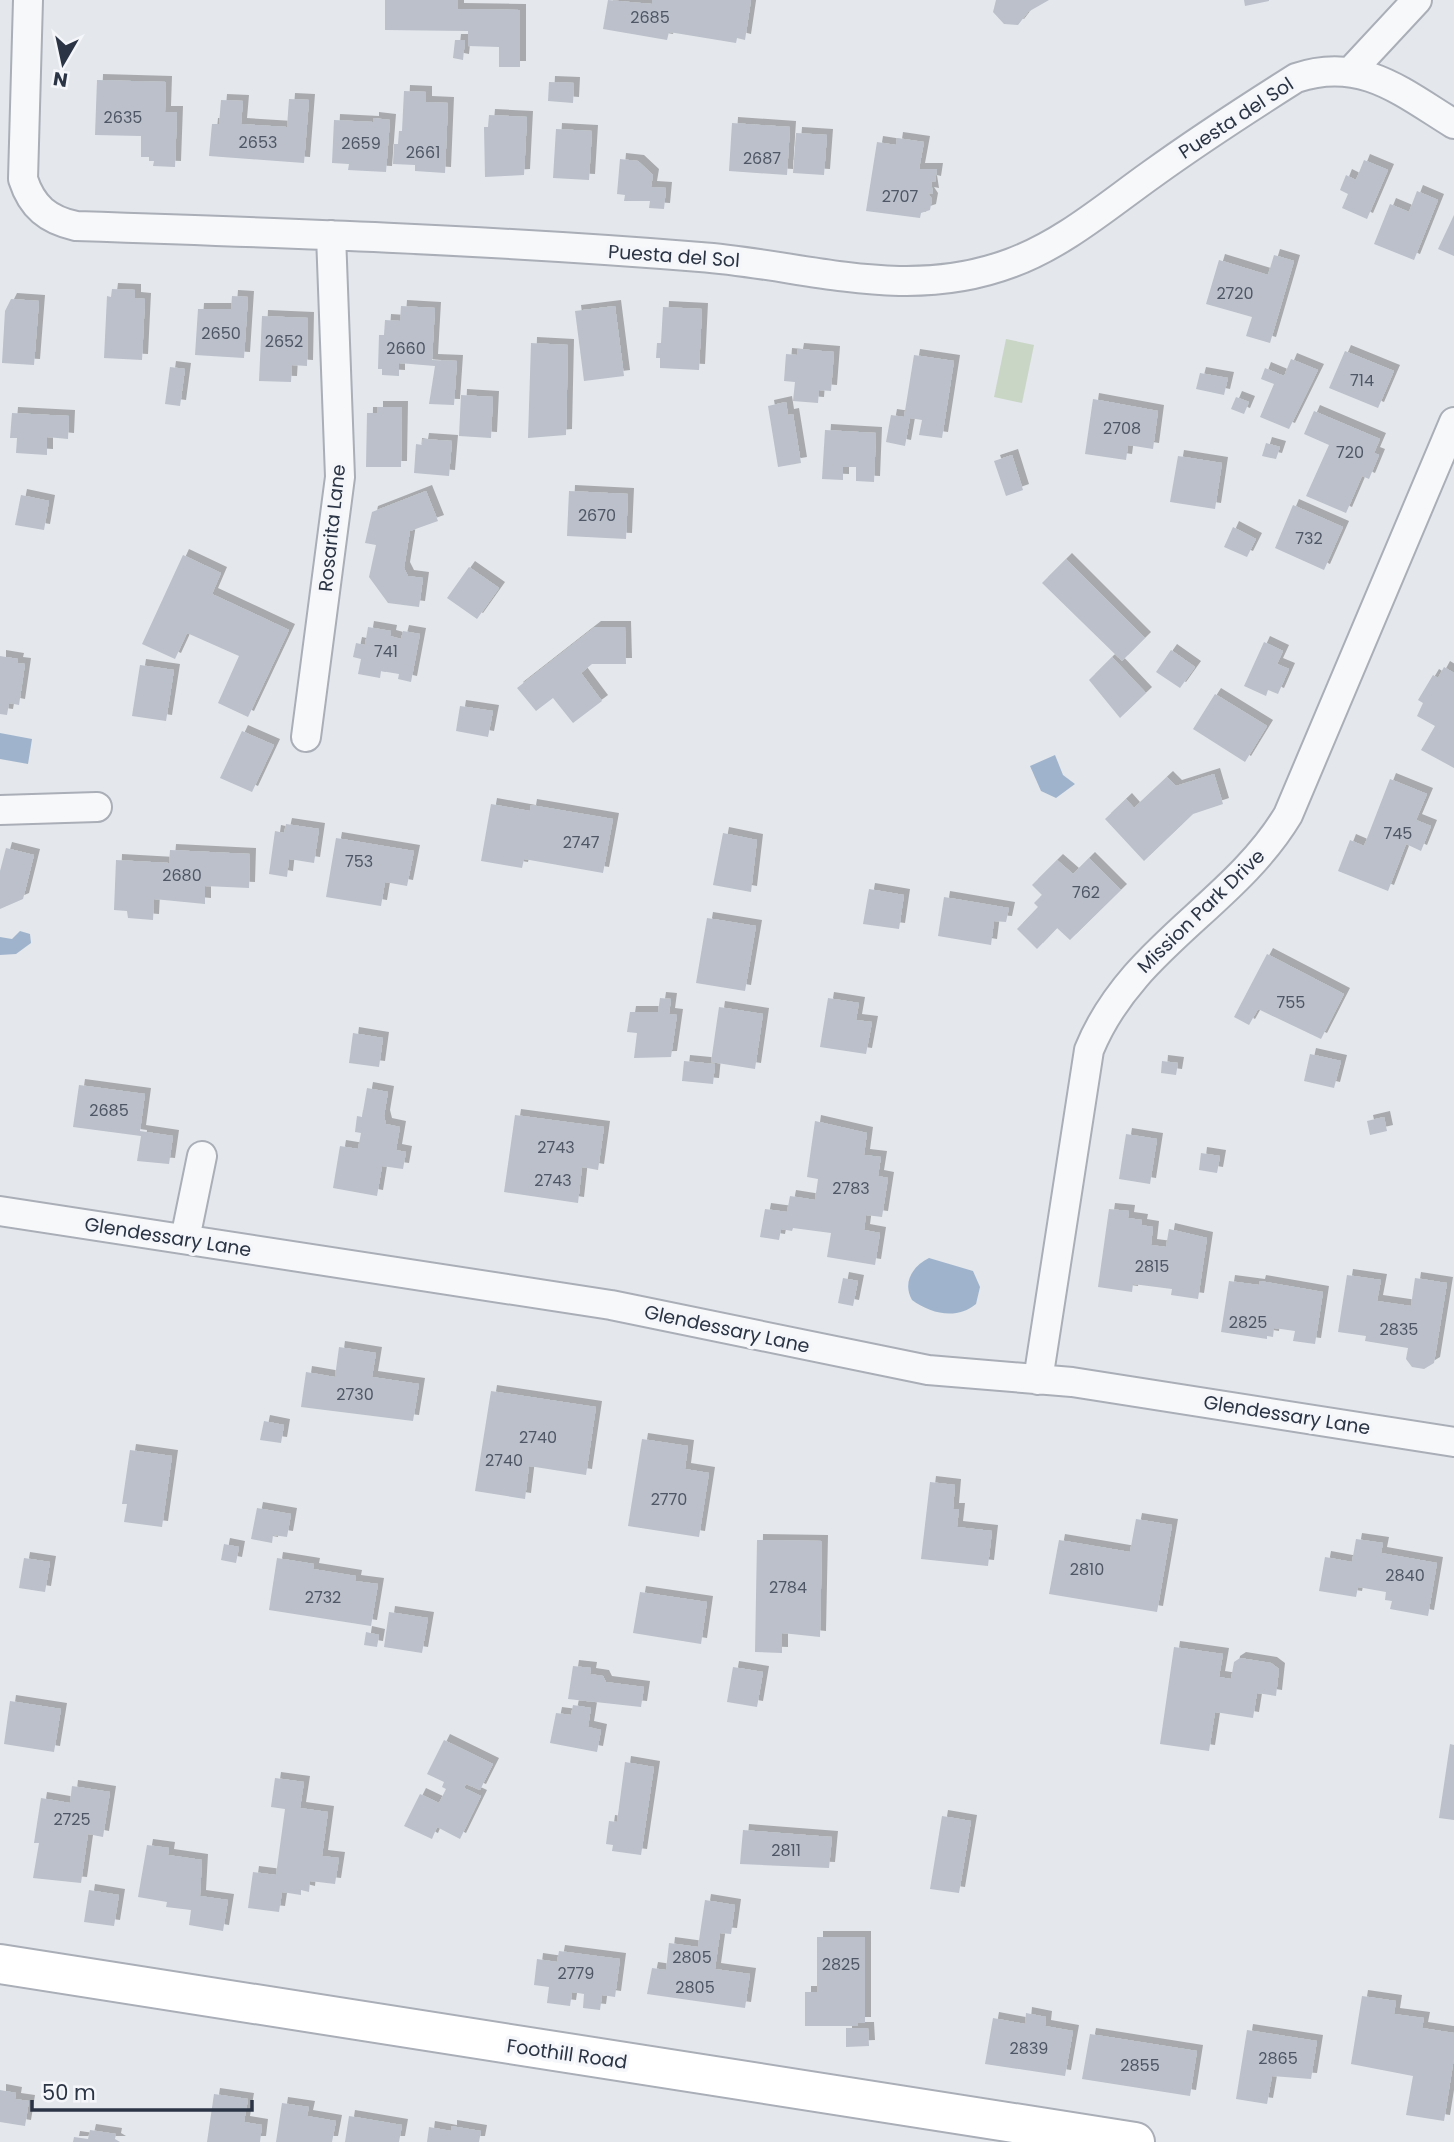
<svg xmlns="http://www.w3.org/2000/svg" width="1454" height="2142" viewBox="0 0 1454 2142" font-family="Poppins,sans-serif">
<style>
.green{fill:#c9d6c5}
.water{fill:#9fb4cc}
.building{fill:#bbc0ca;filter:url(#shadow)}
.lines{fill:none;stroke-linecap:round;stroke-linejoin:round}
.street-casing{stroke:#a9aeb7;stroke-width:32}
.secondary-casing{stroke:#a9aeb7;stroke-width:42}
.street{stroke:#f7f8fa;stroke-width:28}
.secondary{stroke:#fff;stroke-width:38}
.labels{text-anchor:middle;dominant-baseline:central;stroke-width:7;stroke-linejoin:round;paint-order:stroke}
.number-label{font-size:16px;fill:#4f5766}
.street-label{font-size:19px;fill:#2b3445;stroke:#f4f6f9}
</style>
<defs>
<filter id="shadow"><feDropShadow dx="6" dy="-6" stdDeviation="0" flood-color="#0004"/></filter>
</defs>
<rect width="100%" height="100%" fill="#e4e7ec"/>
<path class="green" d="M1006,339L1034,345L1022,403L994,397Z"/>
<path class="water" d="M0,733L32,739L28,764L0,759Z
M1055,755L1063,775L1075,784L1056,798L1041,791L1030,766Z
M20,931L30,934L31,943L16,954L0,955V937L12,939Z
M929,1258L973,1271L980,1287L976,1304C957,1320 931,1314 912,1300C902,1282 913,1266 929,1258Z"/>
<path class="building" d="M385,0H458V9L520,10V67H499V47L468,46V31L385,30Z
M608,0L652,4V0H751L745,40L737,38L736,43L669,32L667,40L603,29Z
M996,0H1049L1028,12L1018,25L1004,24L993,12Z
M1244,0H1269V1L1245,6Z
M455,40H465L463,60L453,58Z
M97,80L166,82L165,112H177L175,167L153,166L154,161H149V157H141V136L95,135Z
M549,82L574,83L573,103L548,101Z
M404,91L426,92V102L448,103L445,173L415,171V165L393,164L394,144H398L399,131H402Z
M289,99L309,100L304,163L209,156L212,124H219L221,100L243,101L241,124L287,127Z
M489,115L527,117L524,175L485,177L484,127H488Z
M373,118L390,120L386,172L348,170L349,164L332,163L334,120L373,122Z
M732,123L790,127L787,175L729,171Z
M556,129L592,131L589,180L553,178Z
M796,133L827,135L824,175L793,173Z
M897,138L924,142L919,169H937L935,182L931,181L933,194L928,193L932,199L930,210L921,213L920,218L866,211L877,142L896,145Z
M620,159L638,161L653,175L651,187L666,188L664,209L649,208L650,201H624L625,195L617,194Z
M1364,160L1388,170L1367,219L1342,208L1348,194L1340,190L1346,175L1356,180Z
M1417,191L1438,200L1414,260L1374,244L1390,204L1409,212Z
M1454,215V256L1438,249Z
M1274,255L1294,261L1270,343L1246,336L1252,317L1206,304L1219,260L1268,275Z
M112,289L135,290V298L145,299L142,360L104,358L107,296L111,297Z
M232,296L248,297L244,358L195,355L198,309H231Z
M11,299L39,301L34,365L2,363L5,311Z
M401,306L435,308L432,360L457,361L454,405L429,404L435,366L399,363V376L382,375V369H378L379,335H384L385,320L400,321Z
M615,306L624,376L584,381L575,311Z
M663,307L702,309L699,370L660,368V358H656L657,343H661Z
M262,316L308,318L307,366L292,365L291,382L259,381Z
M531,343L568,345L566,435L528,438Z
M798,349L834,352L831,391L819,390L818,403L793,401L795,382L784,381L786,354L797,355Z
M1345,351L1394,371L1378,408L1329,388Z
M914,355L954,361L942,438L919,435L922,420L910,418L905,446L886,442L891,415L904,417Z
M1291,359L1318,370L1289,429L1260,417L1274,384L1261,379L1265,368L1284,376Z
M170,367L185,369L180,406L165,404Z
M1200,373L1228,378L1224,395L1196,389Z
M461,395L493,397L491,438L459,436Z
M1236,397L1249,402L1244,414L1231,409Z
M1093,399L1158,411L1153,449L1128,445L1126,460L1085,454Z
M786,402L788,415L793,414L801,463L778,467L768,406Z
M377,407H402L401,467H366L367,413H377Z
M1314,411L1380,439L1374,453L1379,455L1369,479L1362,476L1346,513L1306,496L1329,445L1304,434Z
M12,413L69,416L68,439L47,437V455L16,453L17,438H10Z
M825,430L876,433L874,482L856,481V467H843V480L822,479Z
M423,439L452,441L449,476L414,473L416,444L422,445Z
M1266,443L1280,447L1276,459L1262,456Z
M1012,455L1023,490L1006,496L994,461Z
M1178,456L1222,463L1215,509L1170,502Z
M426,491L438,521L410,531L404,568L408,576L423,578L419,607L388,603L369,577L376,545L365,543L372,512Z
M569,491L628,494L626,539L567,536Z
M21,495L49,501L44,530L15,525Z
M1293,505L1343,527L1324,570L1275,548Z
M1233,527L1256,539L1247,557L1224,547Z
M183,555L221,573L212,594L289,630L248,717L218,703L239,656L187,633L175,659L142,644Z
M1066,559L1145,638L1122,661L1042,583Z
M469,567L499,588L477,619L447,598Z
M368,627L391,631L390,636L401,639L403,631L420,634L411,682L398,679L399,674L381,671L380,678L358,674L361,659L353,657L356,643L365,645Z
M595,627H625L626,664H592L581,673L602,701L573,723L553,698L536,711L517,688Z
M1264,642L1283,651L1277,664L1289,669L1278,694L1268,690L1266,696L1244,686Z
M1171,650L1195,667L1180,688L1156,672Z
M0,656L18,659L17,663L25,664L19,705L9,703L7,715L0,714Z
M1112,657L1146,693L1120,718L1089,680Z
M140,665L174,670L166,721L132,716Z
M1444,667L1454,673V768L1421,750L1435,726L1417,716L1423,703L1418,700L1433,675L1438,678Z
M1215,694L1267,726L1245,762L1193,729Z
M460,706L493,711L488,737L456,731Z
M242,731L274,745L252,792L220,778Z
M1214,774L1223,804L1193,814L1144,861L1105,819L1126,799L1134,808L1167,777L1176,786Z
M1390,779L1427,794L1416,820L1431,826L1421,851L1406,844L1388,891L1338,871L1350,840L1364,846Z
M491,804L530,811L531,805L613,819L603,873L524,859L522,868L481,861Z
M286,824L319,829L314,863L289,859L287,877L269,874L275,831L284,833Z
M723,833L757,840L751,892L713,885Z
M336,838L414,851L407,886L385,882L381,906L326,897Z
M6,848L34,855L23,899L0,909V871Z
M170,850L250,854L249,888L205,886V904L154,899L153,920L128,918L127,911L114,910L116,860L169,863Z
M1089,858L1121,890L1070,940L1057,928L1037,949L1017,929L1038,907L1034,903L1042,895L1032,885L1057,860L1073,874Z
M869,889L904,895L899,929L863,924Z
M944,897L1009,908L1006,922L994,921L991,945L938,936Z
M707,918L756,926L745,991L696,983Z
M1267,954L1344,994L1321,1039L1258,1009L1249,1025L1234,1017Z
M660,998L671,999L669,1014L677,1015L671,1057L634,1058L637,1033L627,1032L630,1012H658Z
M828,998L859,1003L856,1020L872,1022L866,1054L820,1047Z
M719,1007L763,1014L755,1069L711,1062Z
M353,1033L383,1038L379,1067L349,1063Z
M1310,1054L1341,1061L1334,1088L1304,1081Z
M684,1061L715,1064L713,1084L682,1081Z
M1162,1061L1178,1063L1176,1075L1161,1073Z
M79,1085L145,1094L140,1131L173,1136L169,1164L137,1161L141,1136L73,1127Z
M367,1088L388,1092L384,1116L386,1124L400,1127L396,1150L406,1152L403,1169L382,1166L377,1196L333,1188L340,1146L358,1149L361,1133L355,1132L357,1116L362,1117Z
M515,1115L604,1127L598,1170L582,1167L578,1203L504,1192Z
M1384,1117L1387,1131L1370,1135L1367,1121Z
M815,1121L867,1133L864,1155L881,1157L878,1176L888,1178L882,1217L866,1215L864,1230L880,1233L875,1265L827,1257L831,1233L793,1228L792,1231L781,1229L779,1240L760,1237L765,1209L787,1212L790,1196L815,1200L818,1179L807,1177Z
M1126,1134L1157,1139L1150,1184L1119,1179Z
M1201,1153L1220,1156L1217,1173L1199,1170Z
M1109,1209L1129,1211L1128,1218L1142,1220L1141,1225L1153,1227L1151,1245L1166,1247L1169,1229L1207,1238L1198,1299L1171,1295L1172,1289L1133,1284L1132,1292L1098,1287Z
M1347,1275L1381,1280L1377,1301L1411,1306L1415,1278L1447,1283L1434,1363L1424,1369L1412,1367L1406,1359L1408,1348L1365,1341L1366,1336L1338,1332Z
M843,1278L858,1281L853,1306L838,1303Z
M1229,1281L1259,1285L1260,1281L1323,1292L1315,1344L1293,1341L1295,1331L1274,1328L1273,1337L1267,1336V1339L1221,1332Z
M339,1347L376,1353L372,1377L419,1384L413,1421L301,1407L306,1372L335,1377Z
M491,1391L596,1407L586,1475L529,1466L525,1499L475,1491Z
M264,1421L284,1425L281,1443L260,1440Z
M642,1439L688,1446L685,1469L709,1473L699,1537L628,1526Z
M130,1450L172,1456L162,1527L124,1522L127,1504H122Z
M930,1482L955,1485L953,1509H959L957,1527L992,1531L988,1566L921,1559Z
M257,1508L291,1514L287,1537L273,1535L272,1543L251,1539Z
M1136,1519L1172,1525L1157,1612L1049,1594L1059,1540L1130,1552Z
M1356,1539L1383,1543L1381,1553L1437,1563L1428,1616L1390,1609L1392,1601L1385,1600L1386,1592L1358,1587L1356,1597L1319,1591L1325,1557L1352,1562Z
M757,1540L822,1541L820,1637L782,1633V1653L755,1652Z
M224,1544L239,1547L236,1563L221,1560Z
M24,1558L50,1562L45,1592L19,1588Z
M277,1558L314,1564L313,1569L356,1576L355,1581L378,1584L371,1626L269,1610Z
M640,1592L707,1602L701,1644L633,1633Z
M389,1612L428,1618L422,1653L384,1647Z
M366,1632L379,1635L377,1647L364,1645Z
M1174,1647L1223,1654L1219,1677L1231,1679L1234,1662L1240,1658L1271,1663L1279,1669L1276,1696L1257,1693L1253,1718L1215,1712L1209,1751L1160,1744Z
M573,1666L591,1668L590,1674L603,1676L606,1682L644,1687L641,1707L568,1699Z
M733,1667L763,1672L757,1707L727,1702Z
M10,1701L61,1709L54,1752L4,1744Z
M573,1705L591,1708L588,1727L601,1730L597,1752L550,1743L556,1713L571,1715Z
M444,1740L493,1764L480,1790L466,1784L464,1788L481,1796L460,1839L437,1827L432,1839L404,1826L420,1794L439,1803L446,1789L442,1787L444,1782L427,1774Z
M1450,1744L1454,1745V1820L1439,1818Z
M625,1762L654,1767L641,1855L612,1851L613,1845L606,1844L609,1821L617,1822Z
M275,1778L304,1782L300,1808L328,1812L322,1856L339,1858L335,1884L310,1881L309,1892L301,1890V1895L282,1892L279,1912L248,1908L253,1872L276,1875L285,1809L271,1807Z
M72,1786L110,1792L103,1837L88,1834L81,1883L33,1878L39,1843H34L41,1798L70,1803Z
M942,1816L971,1821L959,1893L930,1889Z
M743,1830L832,1837L829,1868L740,1864Z
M147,1845L169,1848L168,1855L202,1860L200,1896L228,1900L223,1931L189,1925L191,1910L166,1907L167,1902L138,1897Z
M89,1890L119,1895L114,1926L84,1922Z
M705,1900L735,1905L731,1934L720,1933L715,1969L750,1974L745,2008L647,1994L652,1968L666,1970L669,1943L698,1947Z
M817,1937H865V2023H858V2026H805V1992H817Z
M559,1951L620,1959L615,1997L602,1995L600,2010L583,2008L584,1994L572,1992L570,2006L547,2003L549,1987L534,1985L537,1959L557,1962Z
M1362,1996L1396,2001L1394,2014L1424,2018L1422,2028L1454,2033V2058L1444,2121L1406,2115L1413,2076L1351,2064Z
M1026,2013L1046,2017L1045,2026L1073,2031L1065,2076L985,2064L993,2018L1025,2024Z
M846,2028H868L869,2046L846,2047Z
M1247,2030L1317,2041L1311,2079L1272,2076L1267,2104L1236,2099Z
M1090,2034L1197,2051L1190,2096L1082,2079Z
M0,2090L16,2093L15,2099L29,2101L25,2126L0,2122Z
M214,2094L248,2099L244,2122L262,2125L260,2142H207Z
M282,2103L309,2107L307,2116L336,2121L332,2142H276Z
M349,2116L402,2125L399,2142H345Z
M451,2126L481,2131L479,2142H427L429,2127L451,2131Z
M90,2130L116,2134L115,2139L120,2142H73L74,2137L88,2139Z"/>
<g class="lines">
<g class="street-casing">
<path id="street" d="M28,0L23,179C32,207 48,220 76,226C284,233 492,240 700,257C807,265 905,303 1011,263C1063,244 1107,206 1152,174C1199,140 1247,109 1296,78C1361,56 1402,92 1454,124
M1351,71L1417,0
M306,737L340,477L331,235
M0,810L97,807
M0,1211L611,1305L928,1370L1072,1382L1454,1442
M185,1239L202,1156
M1038,1380L1089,1050C1131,947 1233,906 1288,815L1454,422"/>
</g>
<g class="secondary-casing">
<path id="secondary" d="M0,1964L1135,2142"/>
</g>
<use href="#street" class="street"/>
<use href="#secondary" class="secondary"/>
</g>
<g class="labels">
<g class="number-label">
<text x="650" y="17">2685</text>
<text x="123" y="117">2635</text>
<text x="258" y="142">2653</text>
<text x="361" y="143">2659</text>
<text x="423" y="152">2661</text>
<text x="762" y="158">2687</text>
<text x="900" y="196">2707</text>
<text x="1235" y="293">2720</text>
<text x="221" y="333">2650</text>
<text x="284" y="341">2652</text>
<text x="406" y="348">2660</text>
<text x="1362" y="380">714</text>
<text x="1122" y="428">2708</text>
<text x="1350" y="452">720</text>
<text x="597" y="515">2670</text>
<text x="1309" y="538">732</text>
<text x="386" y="651">741</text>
<text x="1398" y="833">745</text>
<text x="581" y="842">2747</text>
<text x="359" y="861">753</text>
<text x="182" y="875">2680</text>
<text x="1086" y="892">762</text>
<text x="1291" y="1002">755</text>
<text x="109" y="1110">2685</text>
<text x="556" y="1147">2743</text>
<text x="553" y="1180">2743</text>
<text x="851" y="1188">2783</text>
<text x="1152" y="1266">2815</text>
<text x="1248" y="1322">2825</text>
<text x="1399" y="1329">2835</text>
<text x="355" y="1394">2730</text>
<text x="538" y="1437">2740</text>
<text x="504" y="1460">2740</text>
<text x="669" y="1499">2770</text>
<text x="1087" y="1569">2810</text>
<text x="1405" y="1575">2840</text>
<text x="788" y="1587">2784</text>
<text x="323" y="1597">2732</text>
<text x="72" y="1819">2725</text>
<text x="786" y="1850">2811</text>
<text x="692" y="1957">2805</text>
<text x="841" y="1964">2825</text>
<text x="576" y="1973">2779</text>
<text x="695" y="1987">2805</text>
<text x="1029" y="2048">2839</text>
<text x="1278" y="2058">2865</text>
<text x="1140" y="2065">2855</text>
</g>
<g class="street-label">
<text transform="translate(1236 118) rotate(-33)">Puesta del Sol</text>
<text transform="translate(674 256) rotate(4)">Puesta del Sol</text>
<text transform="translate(332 528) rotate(-84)">Rosarita Lane</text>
<text transform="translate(1201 911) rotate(-44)">Mission Park Drive</text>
<text transform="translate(168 1237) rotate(9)">Glendessary Lane</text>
<text transform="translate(727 1329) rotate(12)">Glendessary Lane</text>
<text transform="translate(1287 1415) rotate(9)">Glendessary Lane</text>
<text transform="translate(567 2054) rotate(8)">Foothill Road</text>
</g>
</g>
<g transform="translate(63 63) rotate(189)" stroke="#f4f6f9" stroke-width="5" paint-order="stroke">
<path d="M0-5L12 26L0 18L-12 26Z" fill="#2b3445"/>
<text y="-10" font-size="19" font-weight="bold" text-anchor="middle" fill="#2b3445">N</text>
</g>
<path d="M32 2100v10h220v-10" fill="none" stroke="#2b3445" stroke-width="3.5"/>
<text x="42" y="2100" font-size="21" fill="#2b3445" stroke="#f4f6f9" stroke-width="5" paint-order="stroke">50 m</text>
</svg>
